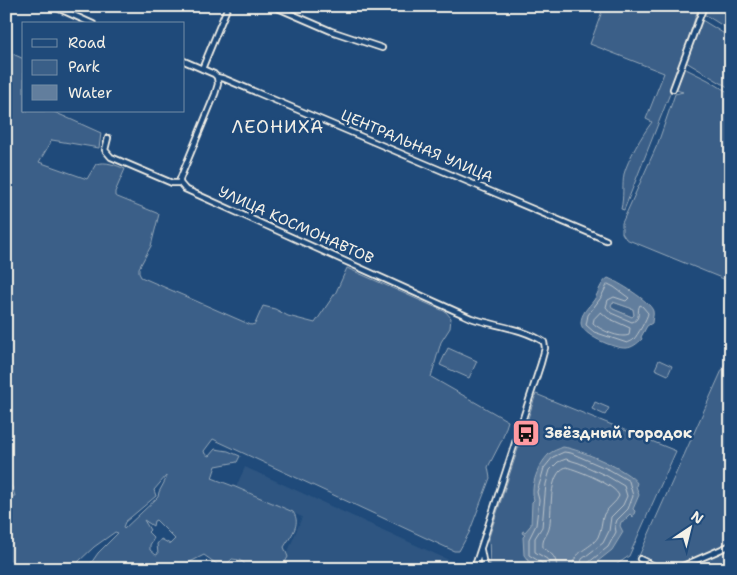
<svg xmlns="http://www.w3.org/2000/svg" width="737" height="575" viewBox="0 0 737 575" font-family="'Shantell Sans',sans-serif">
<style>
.built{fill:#2d5581}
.green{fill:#3a5f88;stroke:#97a8b8;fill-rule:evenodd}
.water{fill:#627e9d;stroke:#9cacbb;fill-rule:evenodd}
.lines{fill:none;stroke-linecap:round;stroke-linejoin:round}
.shore{stroke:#bac3ca;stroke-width:1}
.minor-casing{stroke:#f4f1e8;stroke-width:8}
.minor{stroke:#1f4a7a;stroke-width:4.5}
.labels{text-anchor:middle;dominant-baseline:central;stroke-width:5;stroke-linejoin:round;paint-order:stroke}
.street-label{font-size:15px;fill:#f4f1e8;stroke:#1f4a7a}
.poi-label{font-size:15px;font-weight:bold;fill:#f4f1e8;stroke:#1f4a7a;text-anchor:start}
.quarter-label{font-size:18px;letter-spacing:1px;fill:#f4f1e8;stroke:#1f4a7a}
</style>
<rect width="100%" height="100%" fill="#1f4a7a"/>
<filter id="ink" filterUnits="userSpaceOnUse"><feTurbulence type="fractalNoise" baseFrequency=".02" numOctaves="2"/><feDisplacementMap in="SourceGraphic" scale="10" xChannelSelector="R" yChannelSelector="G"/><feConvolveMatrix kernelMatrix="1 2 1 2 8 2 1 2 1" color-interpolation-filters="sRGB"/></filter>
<g filter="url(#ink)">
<path class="built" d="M245,467L464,567L463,569H281L302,517L236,487Z"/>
<path class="green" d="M604,6H699L671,91L624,210L621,209C624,197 622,185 624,174C628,159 642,135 652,122L646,119L664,73L590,44Z
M708,6H731V31L704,14Z
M702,20L731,38V89L686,62Z
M6,51L24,59V111H52L101,133L99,148L52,140L39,162L87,179L96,164C106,161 116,165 125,169L115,192V196L159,214L151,246L139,268V273L141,277L251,325L255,324L263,306L275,309L288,316L315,323L336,292L347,268L446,312L451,318L450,328L441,342L431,377L508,421L502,440L488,467L490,478L469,533L459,551H454L213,439L204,451L205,454L209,456L215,449L228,451L240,456L237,462L216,466L212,478L233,486L293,512C302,524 290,537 284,547L288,557L281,569H244V563L239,560L232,559L225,566L218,565L204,555L176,569H92L89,566L98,553L118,533L115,532L94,547L78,562L83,569H6V494L8,496H15L12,487L6,480ZM166,476V479L159,492L158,497L124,529L123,527L125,522L156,496L154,490ZM144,520L153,526L154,521L156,520L175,539L170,544L161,539L157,544L158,554L156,555L150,550V545L154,538L148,532L150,530Z
M684,68L708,80L731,94V282L626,239L622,233V223L658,143L675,94L683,92L676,90Z
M613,302L633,309L634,315L632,317L613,309L610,305Z
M448,348L477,361L469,378L440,365Z
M731,350V543L672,569H668L639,556Z
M659,360L672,366L668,375L655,369Z
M536,394L676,451L629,556L610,569H495L490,567L489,537Z
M595,402L609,408L605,415L592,409Z
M731,548V569H685Z
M638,562L656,569H628Z"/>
<path class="water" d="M608,278C618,282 650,301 653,311C654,315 652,319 652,323L647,326L641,337L642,339C638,343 632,348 626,348C615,349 581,335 581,323C581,313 588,308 594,300C599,292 600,283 608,278ZM613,302L633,309L634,315L632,317L613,309L611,305Z
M563,447C579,449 629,470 637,483L636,486L639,495L633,509L635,511L633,517L630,514L626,518L627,519L621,522L620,526L623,532L612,550L588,569H543L530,563L524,555L523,537L525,535L522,533L523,531L525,532L531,525L532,502L534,500C530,485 538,465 549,454C552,451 559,449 563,447Z"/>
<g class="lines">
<path class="shore" d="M608,284L614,287L629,298L626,301L614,297L608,300L606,307L611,313L632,322C642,319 636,311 640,305L642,306L648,313C648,317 637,336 634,339C633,341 629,342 627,343L594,332L586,325L588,315L600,299Z
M601,312L608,318L630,328L629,335C620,339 600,330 593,323L594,319Z
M544,569L542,563L529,555V539L536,525L539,500L537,492L540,482L544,468L553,457L564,452L571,453L610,470L629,481L633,496L628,509L617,520L615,526L616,532L608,547L588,563L586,569
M550,569L547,559L535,552V538L542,527L546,484L550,470L558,462L566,459L579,463L607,476L624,486L627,496L623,505L611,517L609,531L603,543L582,559L579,569
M557,569C557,558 552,553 543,548C542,538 546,538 549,529C553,512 547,474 566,467C578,470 616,485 619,496C616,503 608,507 604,514C601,521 602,529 598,537C590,550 573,550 572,569"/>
<g class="minor-casing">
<path id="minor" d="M53,6L93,24
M273,6L331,31L382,48
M184,61L214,74L217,77L225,79L606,240
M202,69L228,6
M673,89L704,6
M108,138L105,150L111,157L172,183H180L185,189L471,318C496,326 522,328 544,342L545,348L541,363L474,569
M180,183V179L215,94L218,84L217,77
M481,550L484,565L489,569
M640,559L661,569
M676,569L731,545"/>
</g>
<use href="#minor" class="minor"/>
</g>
</g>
<defs>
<g id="bus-square" transform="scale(1.4375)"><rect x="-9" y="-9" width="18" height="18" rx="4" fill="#ff9aa2" stroke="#1f4a7a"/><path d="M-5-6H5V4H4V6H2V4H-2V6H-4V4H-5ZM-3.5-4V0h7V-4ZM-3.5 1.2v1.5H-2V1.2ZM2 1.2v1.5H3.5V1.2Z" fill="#111"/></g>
</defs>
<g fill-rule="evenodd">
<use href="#bus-square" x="526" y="433"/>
</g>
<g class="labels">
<g class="street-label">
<text transform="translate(417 146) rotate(23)">ЦЕНТРАЛЬНАЯ УЛИЦА</text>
<text transform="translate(296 225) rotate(24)">УЛИЦА КОСМОНАВТОВ</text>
</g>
<g class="poi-label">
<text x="545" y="433">Звёздный городок</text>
</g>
<g class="quarter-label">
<text x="278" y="127">ЛЕОНИХА</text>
</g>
</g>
<rect width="737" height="575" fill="none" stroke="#1f4a7a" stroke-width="25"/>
<rect x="12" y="12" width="712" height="550" fill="none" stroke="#f4f1e8" stroke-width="2" filter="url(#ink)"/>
<rect x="22" y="22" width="162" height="90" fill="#1f4a7a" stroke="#748da6"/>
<rect x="32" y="39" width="25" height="8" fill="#1f4a7a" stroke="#748da6"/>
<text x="68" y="48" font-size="15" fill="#f4f1e8">Road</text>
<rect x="32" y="60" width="25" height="15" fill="#3a5f88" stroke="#748da6"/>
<text x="68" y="72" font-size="15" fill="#f4f1e8">Park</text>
<rect x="32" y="85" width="25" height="15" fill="#627e9d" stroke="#748da6"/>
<text x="68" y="98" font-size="15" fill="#f4f1e8">Water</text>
<g transform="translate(690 528) rotate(35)" stroke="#1f4a7a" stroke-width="4" paint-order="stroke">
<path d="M0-4L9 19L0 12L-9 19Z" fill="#f4f1e8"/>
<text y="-8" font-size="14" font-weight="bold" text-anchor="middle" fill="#f4f1e8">N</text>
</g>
</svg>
